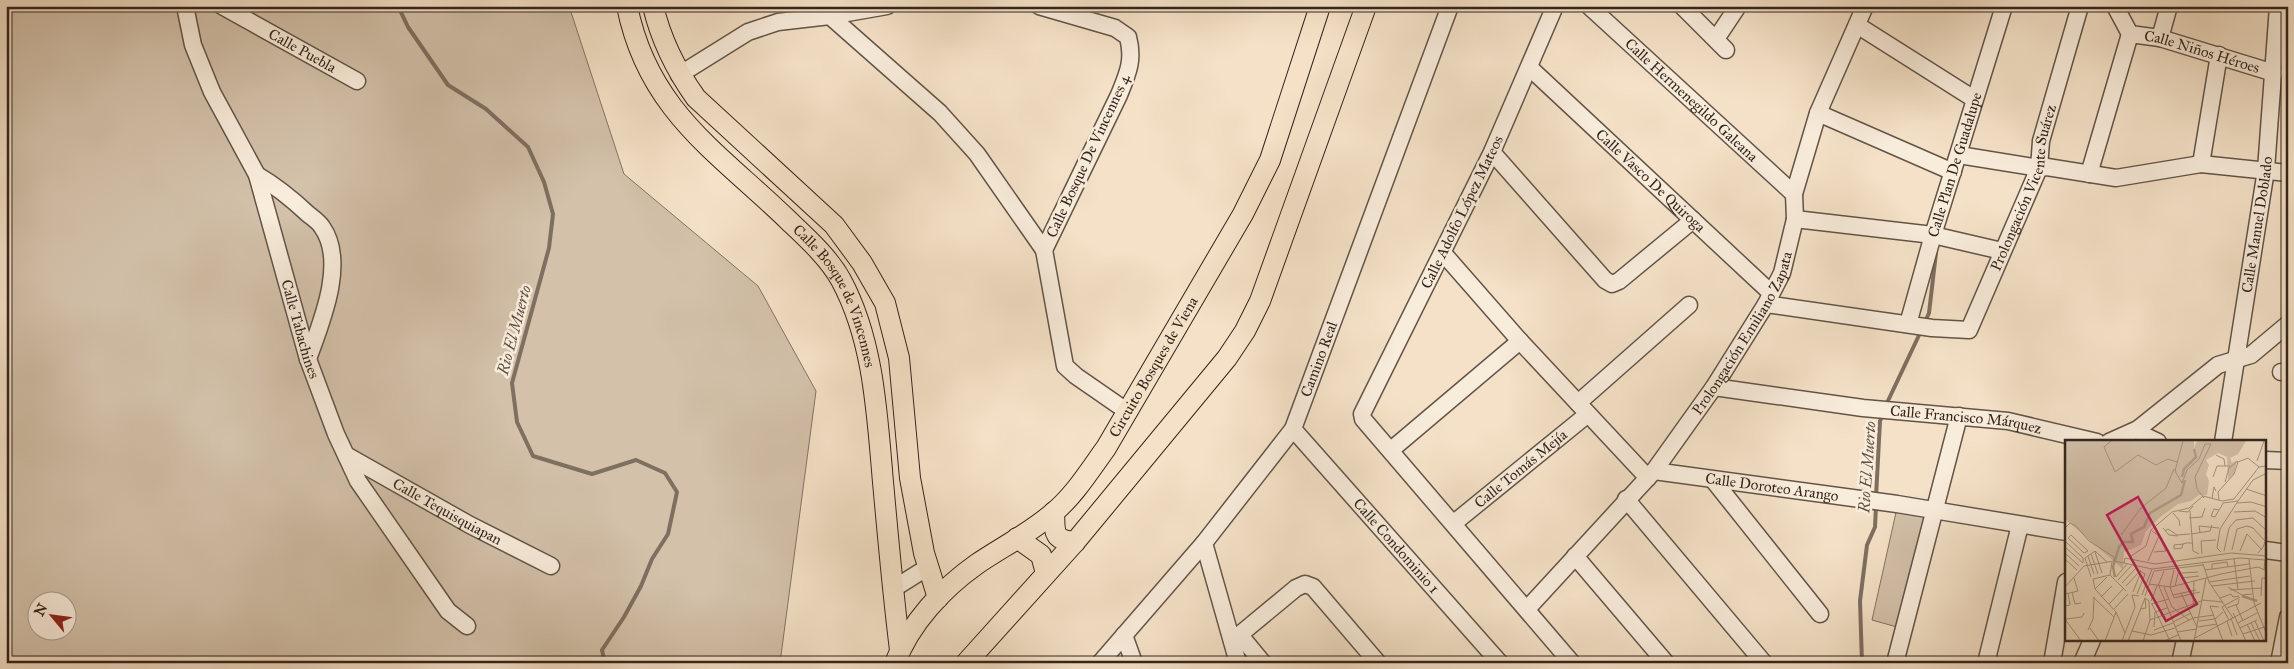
<svg xmlns="http://www.w3.org/2000/svg" width="2294" height="669" viewBox="0 0 2294 669" font-family="'IM FELL Great Primer',serif">
<style>
.green{fill:#d3c1aa;stroke:#837363;fill-rule:evenodd}
.lines{fill:none;stroke-linecap:round;stroke-linejoin:round}
.stream{stroke:#7f6f60;stroke-width:4}
.minor-casing{stroke:#635447;stroke-width:19}
.major-casing{stroke:#33251c;stroke-width:22}
.minor{stroke:#f8ecdb;stroke-width:16}
.major{stroke:#f4e1c7;stroke-width:20}
.labels{text-anchor:middle;dominant-baseline:central;stroke-width:5;stroke-linejoin:round;paint-order:stroke}
.street-label{font-size:15px;fill:#33251c;stroke:#f8ecdb}
.water-label{font-size:16px;font-style:italic;fill:#5f5044;stroke:#f8ecdb}
.inset-river{fill:none;stroke:#b2a18d;stroke-width:2.5}
.inset-road{fill:none;stroke:#a79683;stroke-width:1}
.view{fill:#c2185b;fill-opacity:0.15;stroke:#c2185b;stroke-width:2.5}
.inset-edge{fill:none;stroke:#33251c;stroke-width:2.5}
</style>
<rect width="100%" height="100%" fill="#f4e1c7"/>
<filter id="stains"><feTurbulence type="fractalNoise" baseFrequency=".004" numOctaves="4"/><feColorMatrix values="0 0 0 0 .2 0 0 0 0 .09 0 0 0 0 .02 0 0 0 .5 -.17"/></filter>
<radialGradient id="worn" r=".72"><stop offset=".6" stop-color="#630" stop-opacity="0"/><stop offset="1" stop-color="#630" stop-opacity=".3"/></radialGradient>
<path class="green" d="M6,6H569L624,174L758,286L816,391L780,663H6ZM38,602H68V632H38Z
M1897,508L1931,513L1904,629L1872,620Z"/>
<g class="lines">
<path class="stream" d="M398,6L408,27L448,85L486,109L528,147L544,182L553,214L549,248L512,383L517,422L533,456L592,474L636,460L665,473L677,492L668,534L652,559L641,586L624,617L602,650L605,663
M1925,322L1929,313L1936,253
M1886,405L1921,331
M1876,497L1880,421L1883,414
M1862,663L1860,601L1867,545L1875,527L1876,506"/>
<g class="minor-casing">
<g id="minor">
<path id="s1" d="M185,6L193,45L212,92L257,175L308,359L336,434L358,481L448,611L467,626"/>
<path id="s2" d="M222,6L357,81"/>
<path d="M1039,6L1115,28L1128,37C1134,60 1128,73 1119,95L1044,250"/>
<path d="M1555,6L1492,152L1362,414L1363,419L1572,663"/>
<path id="s3" d="M1589,6L1794,194"/>
<path d="M1682,6L1726,50"/>
<path id="s4" d="M2115,6L2130,34L2160,38L2274,73"/>
<path d="M830,16L887,6"/>
<path d="M1857,25L1974,99"/>
<path d="M2160,38L2169,6"/>
<path d="M1716,39L1738,6"/>
<path id="s5" d="M1530,68L1771,293"/>
<path d="M679,75L748,32L778,22L830,16L940,113L977,154L1044,250L1065,366L1076,376L1128,412"/>
<path d="M1818,113L1953,172"/>
<path d="M1492,152L1605,280L1612,284L1619,281L1693,220"/>
<path d="M1959,155L2039,168L2047,167L2116,178L2201,164L2288,173"/>
<path d="M2201,164L2219,55"/>
<path d="M2089,174L2130,34"/>
<path d="M257,175C276,186 292,199 308,214C313,218 319,222 322,227C347,262 321,323 308,359"/>
<path d="M1795,219L1933,235L2002,251"/>
<path d="M1443,253L1520,341L1648,478"/>
<path id="s6" d="M1766,304L1932,328L1969,330L2039,168L2041,141L2080,6"/>
<path id="s7" d="M1908,324L1933,235L2004,6"/>
<path d="M2281,372H2288"/>
<path id="s8" d="M1714,387L1863,408L2008,421L2097,442"/>
<path d="M1578,403L1689,305"/>
<path id="s9" d="M1293,429L1500,663"/>
<path d="M2138,429L2145,436L2158,442"/>
<path d="M2109,442L2138,429L2218,365L2251,355L2288,324"/>
<path id="s10" d="M2223,442L2266,170L2278,6"/>
<path d="M1391,450L1520,341"/>
<path id="s11" d="M346,455L470,525L551,566"/>
<path d="M2265,460L2288,461"/>
<path id="s12" d="M1654,471L1897,504L2066,532"/>
<path d="M1714,481L1820,614"/>
<path d="M1626,499L1764,663"/>
<path id="s13" d="M1454,523L1588,414"/>
<path d="M1204,543L1238,663"/>
<path d="M2265,550L2288,553"/>
<path d="M1575,556L1666,663"/>
<path d="M893,589L928,567"/>
<path id="s14" d="M1527,609L1654,471L1714,387L1766,304L1782,273L1795,219L1794,194L1818,113L1865,6"/>
<path d="M1124,635L1134,663"/>
<path d="M1240,635L1263,663"/>
<path d="M1232,641L1296,588L1305,584L1313,587L1378,663"/>
<path id="s15" d="M1100,663L1204,543L1293,429L1450,6"/>
<path d="M1895,663L1959,416"/>
<path d="M1986,663L2020,525"/>
<path d="M2052,663L2066,582"/>
<path d="M2082,663L2092,640"/>
<path d="M2180,663L2185,640"/>
<path d="M2279,663L2288,617"/>
</g>
</g>
<g class="major-casing">
<g id="major">
<path id="s16" d="M627,6C648,111 718,152 789,221C807,238 829,258 841,280C874,341 877,414 883,482C888,538 893,594 900,650"/>
<path d="M653,6C661,40 676,70 696,98L834,225L862,263L885,303L899,358L910,478L924,553L938,598"/>
<path d="M1054,512C1055,532 1052,540 1075,542"/>
<path d="M1017,538L1041,555L1046,573"/>
<path id="s17" d="M895,663C910,623 943,588 977,564C1002,547 1030,533 1053,513C1074,496 1090,470 1106,448L1243,214L1270,160L1320,6"/>
<path d="M966,663L1075,542L1227,358L1245,331L1260,301L1366,6"/>
</g>
</g>
<use href="#minor" class="minor"/>
<use href="#major" class="major"/>
</g>
<g class="labels">
<g class="street-label">
<text stroke="none"><textPath href="#s2" startOffset="92">Calle Puebla</textPath></text>
<text stroke="none"><textPath href="#s4" startOffset="106">Calle Niños Héroes</textPath></text>
<text stroke="none"><textPath href="#s3" startOffset="139">Calle Hermenegildo Galeana</textPath></text>
<text transform="translate(1088 156) rotate(-65)">Calle Bosque De Vincennes 4</text>
<text stroke="none"><textPath href="#s7" startOffset="166">Calle Plan De Guadalupe</textPath></text>
<text stroke="none"><textPath href="#s5" startOffset="165">Calle Vasco De Quiroga</textPath></text>
<text stroke="none"><textPath href="#s6" startOffset="358">Prolongación Vicente Suárez</textPath></text>
<text transform="translate(1462 212) rotate(-64)">Calle Adolfo López Mateos</text>
<text stroke="none"><textPath href="#s10" startOffset="220">Calle Manuel Doblado</textPath></text>
<text stroke="none"><textPath href="#s16" startOffset="365">Calle Bosque de Vincennes</textPath></text>
<text stroke="none"><textPath href="#s1" startOffset="345">Calle Tabachines</textPath></text>
<text stroke="none"><textPath href="#s14" startOffset="352">Prolongación Emiliano Zapata</textPath></text>
<text stroke="none"><textPath href="#s15" startOffset="378">Camino Real</textPath></text>
<text stroke="none"><textPath href="#s17" startOffset="400">Circuito Bosques de Viena</textPath></text>
<text stroke="none"><textPath href="#s8" startOffset="254">Calle Francisco Márquez</textPath></text>
<text stroke="none"><textPath href="#s13" startOffset="86">Calle Tomás Mejía</textPath></text>
<text stroke="none"><textPath href="#s12" startOffset="119">Calle Doroteo Arango</textPath></text>
<text stroke="none"><textPath href="#s11" startOffset="116">Calle Tequisquiapan</textPath></text>
<text stroke="none"><textPath href="#s9" startOffset="156">Calle Condominio 1</textPath></text>
</g>
<g class="water-label">
<text transform="translate(514 330) rotate(-75)">Rio El Muerto</text>
<text transform="translate(1867 467) rotate(-86)">Rio El Muerto</text>
</g>
</g>
<g transform="translate(2065 440)">
<rect width="201" height="201" fill="#f4e1c7"/>
<path d="M0,1H129V8L132,1H181L173,14L165,18L167,23L172,20L169,34L163,40L162,17L153,13L141,20L144,25L141,34L144,41L142,55H134L126,61L113,64L94,78L81,91L76,105L59,112L58,129L0,79Z" fill="#d3c1aa"/>
<path class="inset-river" d="M117,37L119,29L131,17L129,9M50,137L48,127L54,107L58,102H68L66,94L79,87L85,73L116,55L120,40M177,156L192,161"/>
<path class="inset-road" d="M46,1L39,7L50,32L73,15L91,25L103,19L112,22M118,1L110,31L117,43L122,30L134,19L140,4H146L130,37L132,49L139,58M151,15L159,19L160,26M192,21L199,1M148,37L152,26H165M160,42L164,28L173,21M181,49L202,56M147,58L149,47L151,51M154,60L153,52L169,34L173,22L183,18L194,27M158,63L173,61L188,40L202,33M172,63L186,62L202,67M154,70L149,69L146,76L150,77L154,70L156,67L158,63M114,71L123,72L128,66M125,71L128,111L134,114M169,72L190,71L202,78M108,73L114,80L115,86M124,78L137,77L140,68M171,80L188,78L202,91M0,88L5,83L11,86L24,101L49,117V121L59,123L60,118L90,124L166,113L202,116M98,88L104,95L113,96M100,91L103,89L112,95L125,94M135,93L134,86L154,88M126,94L145,91L147,85M6,95L23,111L19,113L3,98ZM56,95L76,68L101,48L109,29M0,101L18,118V123M118,104L117,108L109,109V105L118,104L121,103H127M0,107L18,123M167,110L172,89L182,86L188,88L200,101M159,111L164,88L171,80M175,111L182,94L197,110M30,112L37,133M89,112L101,111L94,96M156,112L152,108L155,89L173,61M0,113L14,126M193,113L198,107L202,97M26,114L33,134M137,114L136,101L151,100M23,116L29,134M66,116L81,106L86,90L107,72L124,68L138,56L157,61L169,59L194,27L202,26M169,118L173,150M0,119L12,130M184,119L189,163L202,195M83,121L94,96L87,91M47,122L45,135L61,151M59,123L87,129L175,118L200,120L199,129M138,124L144,142L168,178M147,129V124L162,122L163,127M140,130L184,124M117,133L133,132M45,135L28,139L30,149L51,172L60,193M26,137L20,118L30,111L42,122M51,137L62,124M116,138L134,136M53,140L67,125M144,142L185,136M57,143L72,127M84,144L106,147L156,134L193,127L202,131M61,146L76,130M93,146L99,131M94,146L116,201M110,146L114,130M147,146L190,141M0,147L19,126L49,121M99,147L107,167M105,147L109,158L135,152M105,147L109,130M163,147L177,155L187,154M30,149L42,137M165,150L197,148M7,152L10,164L16,163M68,152L75,134M116,153L132,187M0,154L13,151L9,138M72,154L80,134L75,131M77,155L87,129M108,155L131,150M80,156L89,131L138,125M196,156L197,138H202M28,157L49,177M36,157L47,146M155,158L166,154L168,157L174,156M137,160L158,162M86,161L92,146M44,164L58,149M86,164L104,159M87,164L105,201M128,165L129,141M171,165L178,181M0,166L5,165L3,153M107,167L124,180M154,167L145,166L158,201M162,168L173,164L174,159M49,169L63,154M75,169L81,168L80,158M168,173L181,201M166,178L172,195M0,179L16,201M1,179L17,177L19,173M85,180L136,161M164,180L157,167L175,157M134,181L150,179L158,172M162,181L167,196M190,181L199,201M108,182L126,173M173,183L192,173M186,183L195,201M182,184L190,201M89,187L90,172L102,168M110,187L128,178L149,175M133,187L152,184M25,188L34,201M175,188L192,180M23,190L28,179L29,157M89,190L108,183M67,191L86,195L110,188M112,192L132,189M178,194L202,186M130,198L196,163M40,201L51,172M57,201L70,167L67,155L74,156M63,201L80,158L84,161L85,180L78,201M99,201L113,195M129,201L141,138"/>
<path class="view" d="M73,57L132,164L101,181L42,75Z"/>
<rect width="201" height="201" class="inset-edge"/>
</g>
<rect width="2294" height="669" fill="none" stroke="#f4e1c7" stroke-width="25"/>
<rect x="8" y="8" width="2279" height="654" fill="none" stroke="#33251c" stroke-width="2.5"/>
<rect x="12" y="12" width="2269" height="644" fill="none" stroke="#33251c"/>
<g transform="translate(52 616) rotate(299)"><circle r="24" fill="#f8ecdb" stroke="#a99c8f"/>
<path d="M0-4L9 19L0 12L-9 19Z" fill="#8f2418"/>
<text y="-8" font-size="14" font-weight="bold" text-anchor="middle" fill="#33251c">N</text>
</g>
<rect width="100%" height="100%" filter="url(#stains)"/>
<rect width="100%" height="100%" fill="url(#worn)"/>
</svg>
